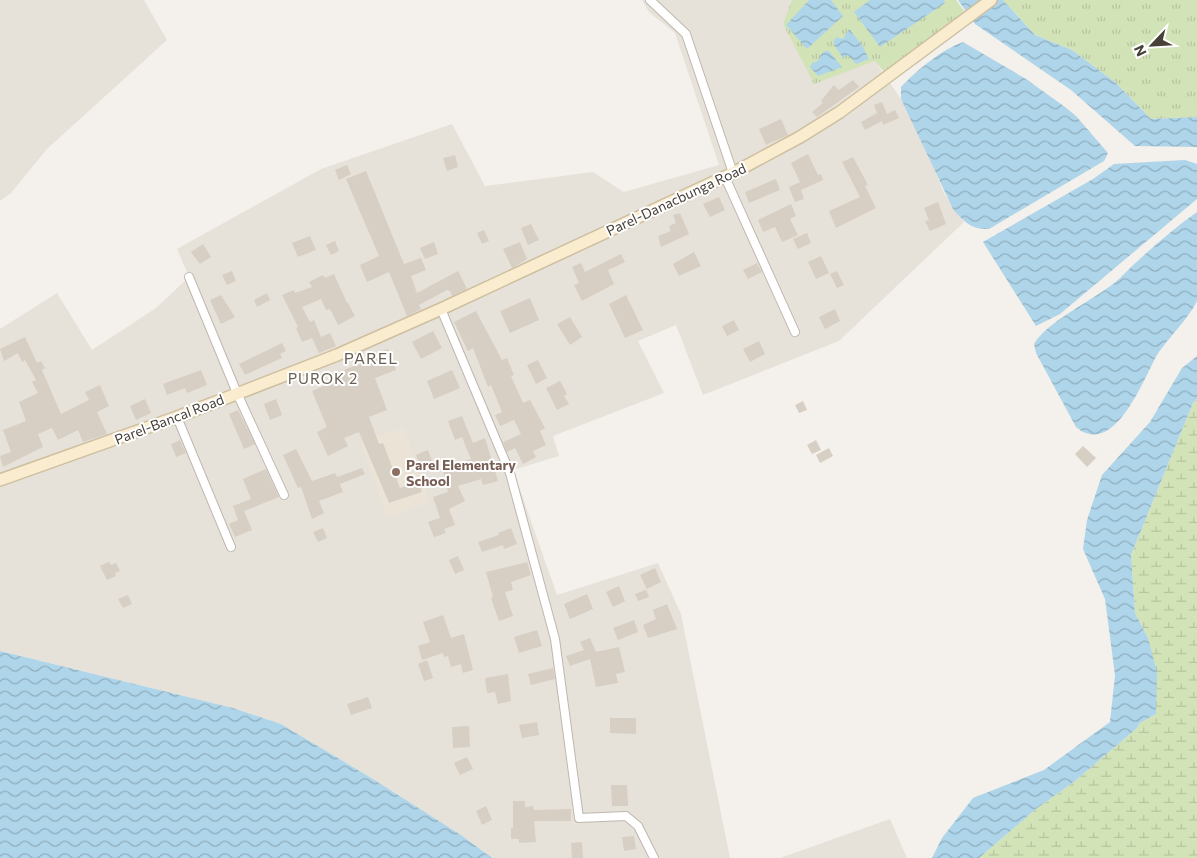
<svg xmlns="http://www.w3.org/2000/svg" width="1197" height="858" viewBox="0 0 1197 858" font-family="Commissioner,sans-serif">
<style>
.residential{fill:#e7e2d9}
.education{fill:#ebe4d6}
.grass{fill:url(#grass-tufts)}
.wetland{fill:url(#wetland-marsh)}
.water{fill:url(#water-waves)}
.building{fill:#d7cec4}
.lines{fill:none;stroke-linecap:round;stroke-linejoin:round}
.street-casing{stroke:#beb7ae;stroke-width:10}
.secondary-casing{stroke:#cebfa0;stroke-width:14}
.street{stroke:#fff;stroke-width:8}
.secondary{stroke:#f9eccf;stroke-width:11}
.education-dot{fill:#8d6e63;stroke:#fff;stroke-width:2}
.labels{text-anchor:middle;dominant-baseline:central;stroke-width:4;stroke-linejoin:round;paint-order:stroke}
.street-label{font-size:14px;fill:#474139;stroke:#fff}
.education-label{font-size:14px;font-weight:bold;fill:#785e54;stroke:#fff;text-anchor:start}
.neighbourhood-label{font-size:15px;letter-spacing:1px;fill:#685e52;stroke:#fff}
.quarter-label{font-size:16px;letter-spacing:1px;fill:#685e52;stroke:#fff}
</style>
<defs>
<pattern id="grass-tufts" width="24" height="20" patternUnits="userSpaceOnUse" patternTransform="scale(1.25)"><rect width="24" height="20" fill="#d3e3b8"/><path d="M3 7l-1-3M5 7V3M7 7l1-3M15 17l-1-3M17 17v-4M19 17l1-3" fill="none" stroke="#b6c49f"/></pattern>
<pattern id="wetland-marsh" width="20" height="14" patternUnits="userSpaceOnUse" patternTransform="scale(1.25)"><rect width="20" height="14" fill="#d3e3b8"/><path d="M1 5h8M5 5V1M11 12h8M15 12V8" fill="none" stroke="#b6c49f"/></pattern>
<pattern id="water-waves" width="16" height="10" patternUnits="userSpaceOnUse" patternTransform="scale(1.25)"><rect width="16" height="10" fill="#aed5e9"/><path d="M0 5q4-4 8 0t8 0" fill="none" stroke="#8faebe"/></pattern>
</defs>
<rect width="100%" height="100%" fill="#f4f0eb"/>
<path class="residential" d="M0,0H144L167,40L47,149L11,193L0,201Z
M642,0H792L814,83L875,61L901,99L918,131L945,195L964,222L839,341L703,395L676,325L638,341L664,393L553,436L559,456L513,470L557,595L658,563L681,614L730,858H492L461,835L373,779L281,724L233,708L0,651V329L57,293L92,350L156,308L189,277L177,249L321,169L452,124L485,186L593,172L624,192L719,165L675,33L649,12Z
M890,819L907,858H780Z"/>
<path class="education" d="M404,428L430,502L387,517L361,442Z"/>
<path class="grass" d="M792,0H956L968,16L887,76L875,61L814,84L783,24Z
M1003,0H1197V117L1151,119L1115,82L1072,50L1035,35Z"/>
<path class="wetland" d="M1197,399V858H979L1036,809L1075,781L1137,728L1140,723L1156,714L1148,638L1135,613L1131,555L1193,403Z"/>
<path class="water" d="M809,0H831L843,16L807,49L786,25Z
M870,0H944L945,3L880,47L854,12Z
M958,0H1003L1035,35L1072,50L1115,82L1151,119L1197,117V147L1135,146L1071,90L975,24Z
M849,29L862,45L869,59L856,64L848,55L843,58L833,43L836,37L843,39Z
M963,42L1026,79L1065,107L1076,116L1108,153L1104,161L989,229C972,230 964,222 953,209L901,99V87C917,70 941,50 963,42Z
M826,51H829L842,67L818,76L810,67L812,63L818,61L822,53Z
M1185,160L1197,164V199L1060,314L1036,326L983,242L1093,179L1114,164Z
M1197,212C1197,233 1197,255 1197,277C1197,284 1197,293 1197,300C1194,312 1165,342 1157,355C1143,380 1114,459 1076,427L1036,353L1034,344C1048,320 1097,299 1119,279C1143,255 1169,232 1197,212Z
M1197,356V399L1193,403L1131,555L1135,613L1148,638L1157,672L1156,714L1140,723L1137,728L1075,781L1036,809L979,858H932L942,838L973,798L1044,770L1110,722L1115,675L1105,599L1083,549L1087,520L1102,475L1150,422L1182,368Z
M0,651L233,708L281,724L373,779L461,835L492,858H0Z"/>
<path class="building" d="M853,80L859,87L817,117L812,112L823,103L821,101L834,85L839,90Z
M882,102L887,114L895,110L899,118L883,125L882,121L865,130L861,122L877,113L874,105Z
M781,119L788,135L766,145L759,129Z
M808,154L818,175L821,174L823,180L801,190L804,199L795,202L789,187L800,182L791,163Z
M455,155L458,167L447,171L443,158Z
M853,157L868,185L865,186L876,208L836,228L829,211L860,197L842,162Z
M347,165L351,174L339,180L335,170Z
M366,171L404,264L421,258L426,270L411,276L417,293L458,271L467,289L452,296L450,291L447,290L419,305L421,309L407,316L389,272L367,282L360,265L379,256L346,179Z
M776,179L780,190L749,203L745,192Z
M719,197L725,210L710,217L703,204Z
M938,202L946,224L930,231L925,221L929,220L924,208Z
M791,204L796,216L790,219L798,235L782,242L775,227L763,232L758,220Z
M680,213L689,234L661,247L658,236L671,231L669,226L676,223L673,215Z
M531,224L539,240L528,245L521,228Z
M484,230L489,241L482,244L477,233Z
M807,233L811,243L798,249L793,239Z
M310,236L316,250L298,257L292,243Z
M335,241L339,251L331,255L326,245Z
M434,242L438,254L425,259L420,248Z
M520,242L527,259L512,268L503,249Z
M203,244L211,257L200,264L191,252Z
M694,252L701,266L679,276L673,264Z
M621,254L625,262L608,270L614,284L582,301L574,285L579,283L572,267L581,263L585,272Z
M821,256L829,273L816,279L808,262Z
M757,263L762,272L748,279L743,270Z
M232,271L236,281L227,285L222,275Z
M837,271L844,285L837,288L830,274Z
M334,274L347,303H348L355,316L338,325L330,309L326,310L321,299L302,307L310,322L314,320L321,337L330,333L336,346L319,353L312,338L302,342L296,328L298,327L282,295L294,290L295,293L312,287L309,282L323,275L325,278Z
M267,293L270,300L257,307L254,300Z
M221,295L235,317L221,324L210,300Z
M626,295L643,330L625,338L609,304Z
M530,298L539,320L510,333L500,311Z
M835,309L840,321L825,329L819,317Z
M476,311L502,360L507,358L514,375L511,376L523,403L530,400L545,428L540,431L546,445L533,451L536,457L523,464L515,448L507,452L503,442L521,434L514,420L500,426L495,415L502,412L491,385L488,387L473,348L468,351L454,322Z
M570,317L582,337L570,345L557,324Z
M734,320L739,330L727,336L722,326Z
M433,331L442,348L421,359L412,342Z
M25,337L37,363L41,361L45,368L42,370L61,414L89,400L85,392L100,385L109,406L97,412L107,434L83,442L78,430L58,440L52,428L38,434L43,447L3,467L0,456L11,452L3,430L26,421L19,402L38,393L32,382L36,380L25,360L22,362L18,353L4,361L0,349Z
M759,341L765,354L750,362L743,349Z
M282,343L286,351L280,354L282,358L245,375L239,364Z
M388,349L396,370L375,378L387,410L369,417L379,444L383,443L400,488L418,481L422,492L389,503L359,432L344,438L348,446L328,456L317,432L327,427L312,391L335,381L334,378L345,373L344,370L378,357L377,353Z
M538,360L547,378L536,384L527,365Z
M201,370L207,385L187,393L185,388L167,395L163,384Z
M452,370L460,388L434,399L427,381Z
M560,381L567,394L564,396L569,404L557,410L546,388Z
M145,399L151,413L136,420L130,406Z
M276,399L282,415L270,420L264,404Z
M803,401L807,410L799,413L795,405Z
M238,410L255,444L244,449L229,414Z
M462,416L473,443L485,438L498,481L483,485L481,479L458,486L465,501L449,509L455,525L444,529L446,533L434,537L428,522L440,518L433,497L448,492L443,470L457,467L456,464L471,459L462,437L455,440L448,421Z
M180,440L186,453L176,457L171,444Z
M816,440L821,450L812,454L807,445Z
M1083,446L1096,458L1087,467L1075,454Z
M829,448L833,456L820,463L816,455Z
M296,449L312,481L335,473L337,477L362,468L365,474L340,484L343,492L319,501L324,513L312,519L301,487L298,488L283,455Z
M428,450L433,464L421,468L416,455Z
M266,469L279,497L244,511L252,530L235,537L229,524L238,520L233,506L251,499L243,479Z
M323,528L327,538L318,542L313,532Z
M511,528L517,544L504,549L503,545L482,552L478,542L499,535L498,533Z
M458,556L464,570L455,574L449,560Z
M109,562L111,565L116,563L120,571L115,573L116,576L107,580L100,566Z
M527,562L531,575L511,582L513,590L505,592L513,616L499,621L491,598L493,597L486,572Z
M655,568L661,582L647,589L640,575Z
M619,586L625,601L613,607L606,592Z
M646,590L649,597L638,601L635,594Z
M587,594L593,609L570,619L564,604Z
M128,595L132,604L123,608L118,599Z
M667,604L677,629L648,638L643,625L656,619L653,610Z
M443,615L451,638L464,634L473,670L463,673L461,664L451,667L448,656L444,657L443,653L422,660L418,646L430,642L423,622Z
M634,620L638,632L618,640L613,628Z
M537,630L542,646L519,653L514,637Z
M590,638L596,652L619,647L625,672L616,674L618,683L596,687L590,659L570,666L566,656L584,650L580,642Z
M427,660L433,678L424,681L418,664Z
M553,668L555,679L531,685L528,674Z
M508,674L511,701L498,704L495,692L487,693L485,678Z
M368,697L372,708L351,715L347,704Z
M610,718H636V734L610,733Z
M537,722L539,735L522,738L519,725Z
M469,726L470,747L453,748L452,727Z
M467,757L473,769L460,775L454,763Z
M611,785H627L628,806H612Z
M513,801H525V807L533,806L534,810L571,809V821H534L536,842L519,843V839H511V828H513Z
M486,806L492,820L482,825L476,811Z
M634,836L636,849L624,851L622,837Z
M582,842L583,858H572L571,843Z"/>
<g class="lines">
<g class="street-casing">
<path id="street" d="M650,0L686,34L733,173
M725,177L795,332
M189,277L237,393L284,495
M441,309L510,473L555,639L579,818L626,816L638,826L654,858
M177,417L231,547"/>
</g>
<g class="secondary-casing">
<path id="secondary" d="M0,480L177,417L337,355L441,309L733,173L800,137L840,112L991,0"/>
</g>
<use href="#street" class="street"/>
<use href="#secondary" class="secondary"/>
</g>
<circle class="education-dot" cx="396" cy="472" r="5"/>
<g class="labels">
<g class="street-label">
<text transform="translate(676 199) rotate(-25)">Parel-Danacbunga Road</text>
<text transform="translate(169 419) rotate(-21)">Parel-Bancal Road</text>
</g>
<g class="education-label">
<text x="406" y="464">Parel Elementary<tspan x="406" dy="16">School</tspan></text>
</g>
<g class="neighbourhood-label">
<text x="323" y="378">PUROK 2</text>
</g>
<g class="quarter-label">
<text x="371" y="357">PAREL</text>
</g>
</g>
<g transform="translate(1152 45) rotate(245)" stroke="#ffffff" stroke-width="4" paint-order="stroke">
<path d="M0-4L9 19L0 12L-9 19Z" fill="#474139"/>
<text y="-8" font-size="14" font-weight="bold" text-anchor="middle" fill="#474139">N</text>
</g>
</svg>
